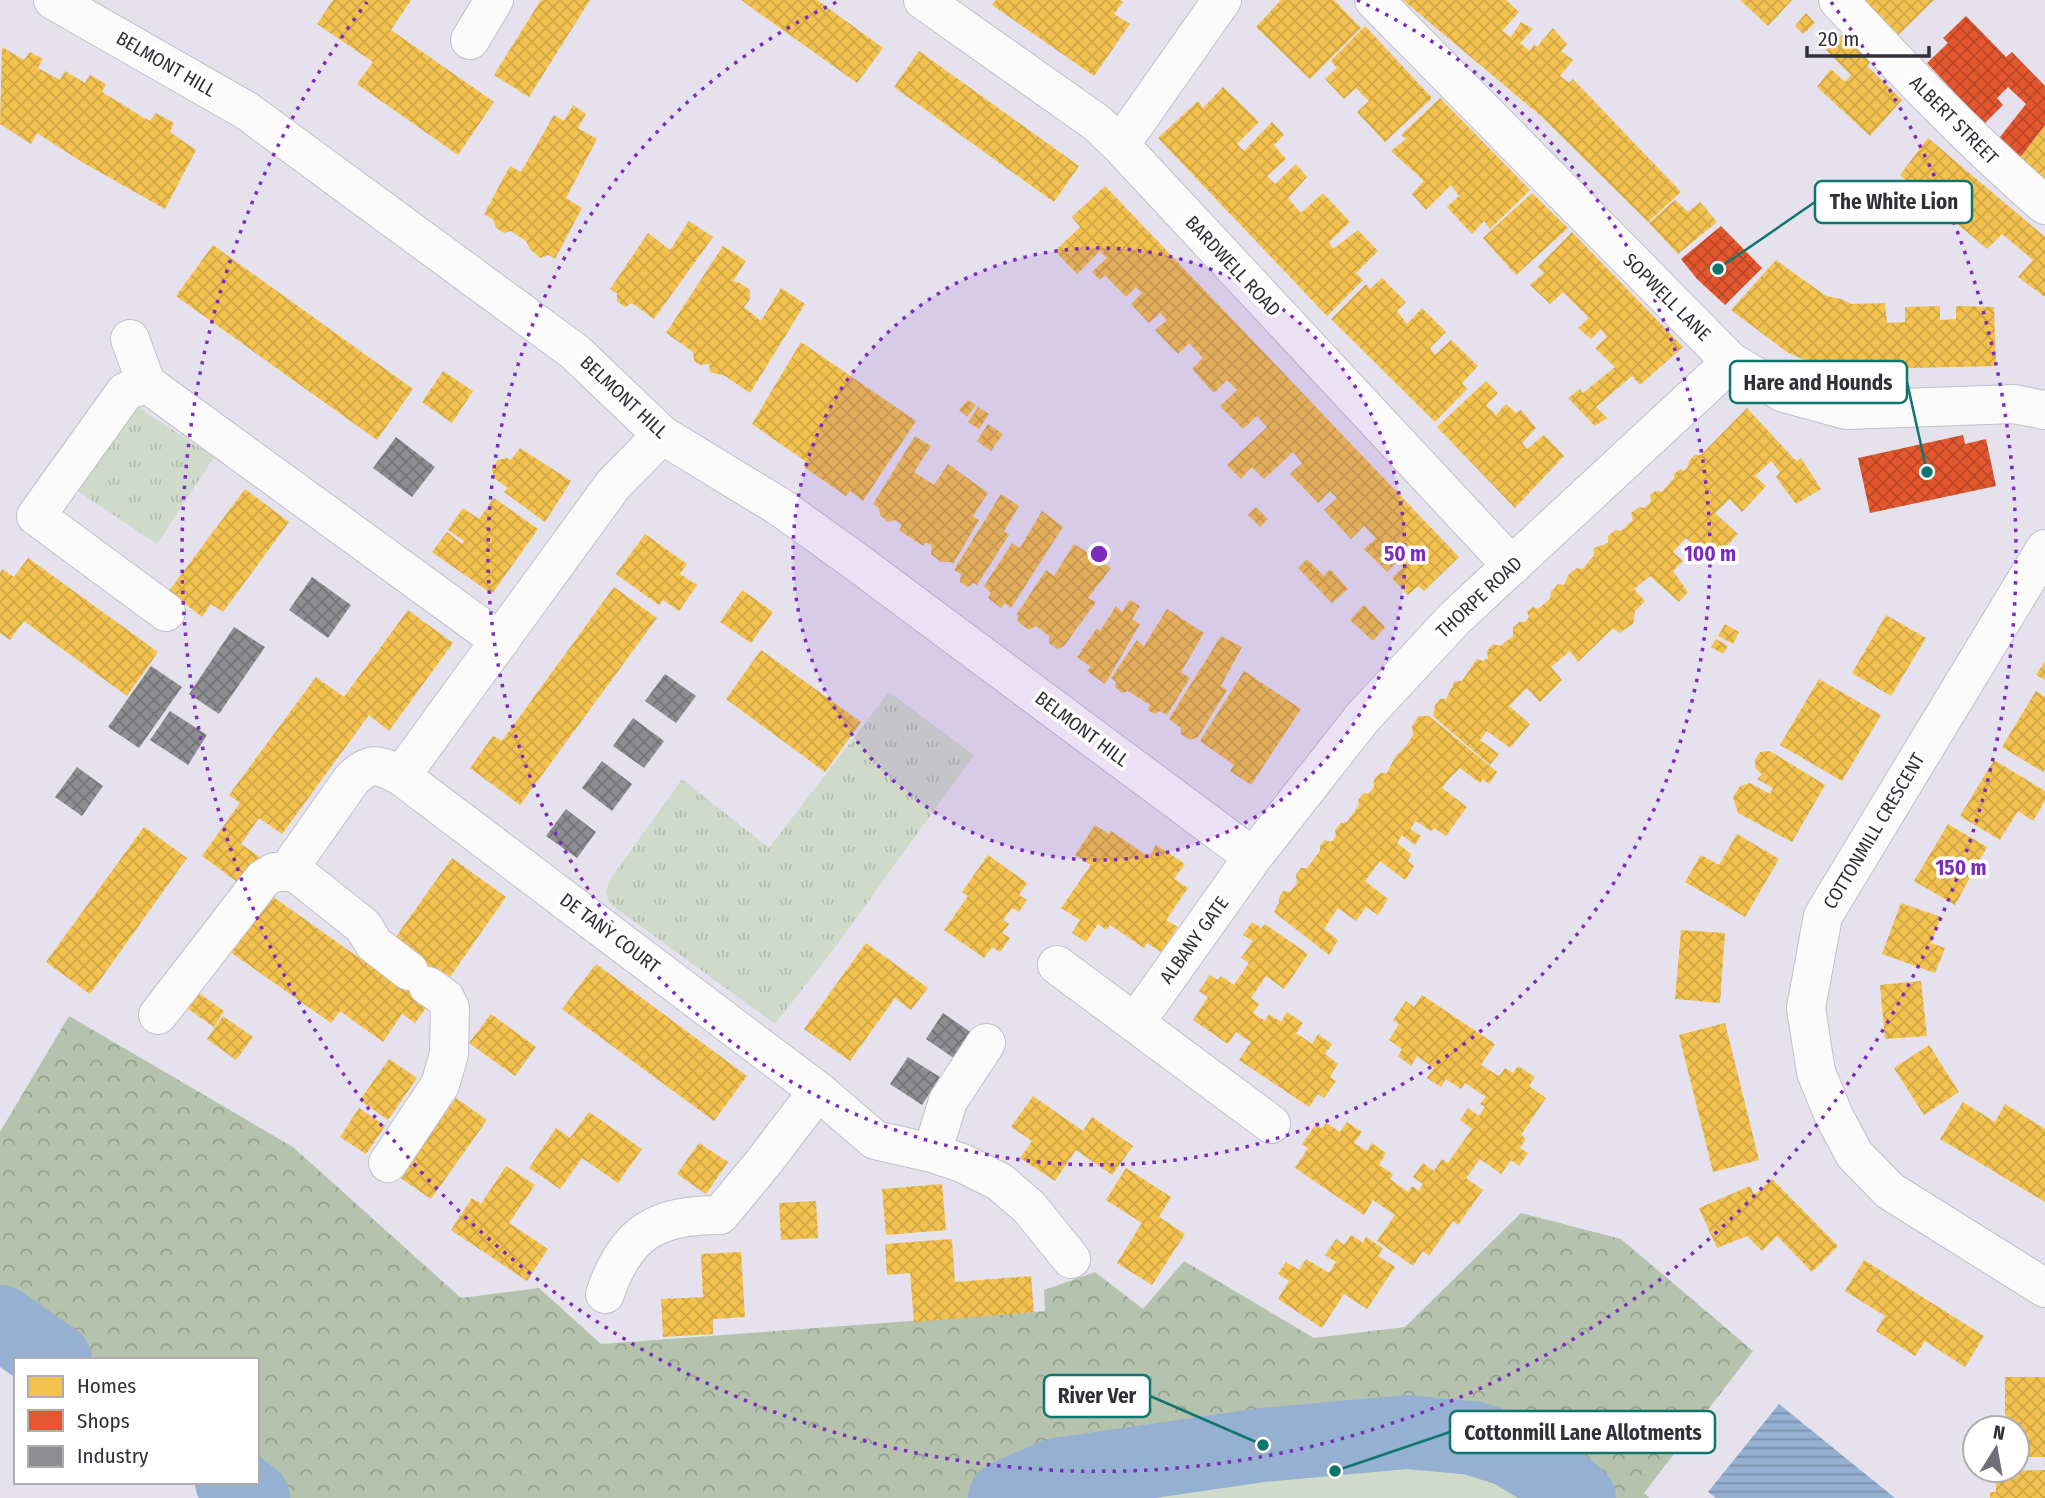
<svg xmlns="http://www.w3.org/2000/svg" width="2045" height="1498" viewBox="0 0 2045 1498" font-family="'Fira Sans Condensed',sans-serif">
<style>
.green{fill:#d0dacb}
.forest{fill:url(#forest-crowns)}
.park{fill:url(#park-tufts)}
.water{fill:url(#water-rules)}
.homes{fill:url(#homes-cross-hatch)}
.shops{fill:url(#shops-cross-hatch)}
.industry{fill:url(#industry-cross-hatch)}
.lines{fill:none;stroke-linecap:round;stroke-linejoin:round}
.river{stroke:#95b0d0;stroke-width:74}
.minor-casing{stroke:#c1bfc8;stroke-width:40}
.minor{stroke:#fbfbfc;stroke-width:38}
.ring{fill:none;stroke:#7b2cbf;stroke-width:3.5;stroke-dasharray:3.5 7}
.labels{text-anchor:middle;dominant-baseline:central;stroke-width:7;stroke-linejoin:round;paint-order:stroke}
.street-label{font-size:19px;fill:#312f37;stroke:#fff}
.centre{fill:#7b2cbf;stroke:#fff;stroke-width:3.5}
.ring-label{font-size:21px;text-anchor:middle;font-weight:bold;fill:#7b2cbf;stroke:#fff;stroke-width:7;stroke-linejoin:round;paint-order:stroke}
.leader{fill:none;stroke:#0f766e;stroke-width:2.5}
.callout-dot{fill:#0f766e;stroke:#fff;stroke-width:2.5}
.callout{fill:#fff;stroke:#0f766e;stroke-width:2.5}
.callout-label{font-size:21px;text-anchor:middle;font-weight:bold;fill:#312f37}
</style>
<defs>
<pattern id="forest-crowns" width="20" height="18" patternUnits="userSpaceOnUse" patternTransform="scale(1.75)"><rect width="20" height="18" fill="#b5c3ae"/><path d="M2 6a3 3 0 1 1 6 0M12 15a3 3 0 1 1 6 0" fill="none" stroke="#949f8e"/></pattern>
<pattern id="park-tufts" width="24" height="20" patternUnits="userSpaceOnUse" patternTransform="scale(1.75)"><rect width="24" height="20" fill="#d0dacb"/><path d="M3 7l-1-3M5 7V3M7 7l1-3M15 17l-1-3M17 17v-4M19 17l1-3" fill="none" stroke="#b3bbaf"/></pattern>
<pattern id="water-rules" width="6" height="5" patternUnits="userSpaceOnUse" patternTransform="scale(1.75)"><rect width="6" height="5" fill="#95b0d0"/><path d="M0 2.5h6" fill="none" stroke="#7a90aa"/></pattern>
<pattern id="homes-cross-hatch" width="8" height="8" patternUnits="userSpaceOnUse" patternTransform="scale(1.75)"><rect width="8" height="8" fill="#f2c14e"/><path d="M0 0l8 8M0 8l8-8" fill="none" stroke="#d0a645"/></pattern>
<pattern id="shops-cross-hatch" width="8" height="8" patternUnits="userSpaceOnUse" patternTransform="scale(1.75)"><rect width="8" height="8" fill="#e4572e"/><path d="M0 0l8 8M0 8l8-8" fill="none" stroke="#b94828"/></pattern>
<pattern id="industry-cross-hatch" width="8" height="8" patternUnits="userSpaceOnUse" patternTransform="scale(1.75)"><rect width="8" height="8" fill="#8d8d92"/><path d="M0 0l8 8M0 8l8-8" fill="none" stroke="#747478"/></pattern>
</defs>
<rect width="100%" height="100%" fill="#e5e2ee"/>
<path class="green" d="M1407,1449C1427,1451 1449,1450 1468,1454C1497,1460 1529,1478 1550,1498H1026L1059,1485L1310,1451Z"/>
<path class="forest" d="M69,1016L293,1147L461,1298L539,1288L601,1344L1045,1311L1044,1290L1095,1272L1143,1309L1184,1261L1314,1338L1405,1327L1521,1213L1621,1239L1753,1351L1644,1493L1650,1498H1550C1530,1479 1494,1459 1466,1454C1384,1442 1299,1452 1217,1463C1165,1470 1112,1478 1059,1485L1026,1498H225L202,1482H257V1360H18L0,1348V1132Z"/>
<path class="park" d="M133,404L214,457L157,544L75,489Z
M889,692L974,755L836,946L775,1024L609,903L606,892L609,881L682,779L769,848Z"/>
<path class="water" d="M1779,1404L1895,1498H1716L1708,1492Z"/>
<path class="homes" d="M333,0H411L391,30L494,102L458,155L357,84L373,62L317,24Z
M541,0H590L529,97L494,75Z
M741,0H817L883,48L857,83Z
M996,0H1120L1123,2L1114,14L1130,24L1094,76L992,5Z
M1281,0H1334L1361,28L1310,79L1256,27Z
M1403,0H1506L1519,12L1502,31L1511,37L1521,22L1533,29L1520,43L1530,51L1534,44L1537,47L1553,28L1567,44L1561,51L1573,60L1560,76L1569,83L1573,79L1681,192L1648,222L1541,116Z
M1740,0H1792L1768,26Z
M1863,0H1934L1896,37Z
M1806,13L1815,23L1803,34L1795,26Z
M1365,26L1432,98L1385,142L1357,112L1369,101L1356,88L1344,99L1325,79L1337,68L1331,61Z
M1843,34L1870,62L1867,66L1902,100L1870,136L1817,87L1831,69L1845,82L1851,75L1826,50Z
M2,47L24,60L30,52L43,59L38,68L60,80L65,71L85,83L90,75L106,84L102,92L141,116L150,121L156,113L174,123L170,132L196,150L165,209L82,162L37,133L31,144L0,124Z
M919,51L1079,166L1054,202L894,87Z
M1223,87L1259,122L1237,144L1244,151L1272,122L1284,135L1274,145L1286,159L1267,176L1275,184L1296,164L1307,177L1288,198L1301,213L1323,193L1350,222L1329,242L1333,249L1358,230L1378,251L1356,273L1363,280L1327,316L1158,138L1198,101L1203,108Z
M1440,98L1530,190L1490,229L1484,221L1472,234L1447,207L1459,196L1451,185L1426,210L1412,194L1424,181L1391,151L1406,139L1401,135Z
M573,105L586,114L578,128L597,139L566,198L582,208L555,259L549,255L540,258L530,249L526,241L511,231L504,233L495,227L494,220L484,214L510,166L521,172L554,115L564,121Z
M2045,125V184L2016,163Z
M1928,138L2045,237V297L2018,277L2033,260L2002,234L1987,249L1900,175Z
M1105,186L1459,557L1424,591L1418,586L1408,595L1392,578L1403,567L1397,562L1387,572L1364,549L1376,538L1364,526L1351,539L1324,510L1337,498L1330,491L1318,503L1290,474L1302,463L1293,452L1264,479L1252,467L1241,479L1227,465L1267,427L1257,416L1243,429L1220,406L1237,390L1227,380L1214,393L1192,369L1203,358L1189,343L1178,354L1155,330L1167,320L1160,313L1149,323L1131,304L1142,293L1136,287L1126,297L1105,275L1100,280L1092,272L1107,258L1100,251L1077,274L1055,251L1080,227L1072,217Z
M1532,193L1568,228L1516,275L1483,238Z
M1675,200L1688,212L1700,202L1717,222L1678,254L1649,223Z
M689,221L713,237L654,319L632,303L625,307L617,301V293L610,289L648,233L670,250Z
M1572,232L1683,347L1640,385L1632,376L1596,407L1607,418L1595,426L1568,398L1580,389L1583,393L1615,367L1595,348L1607,337L1601,329L1591,339L1578,328L1589,318L1563,292L1550,304L1530,285L1544,273L1538,267Z
M213,245L413,389L377,440L176,296Z
M723,246L746,261L733,281L740,283L750,290V299L744,307L761,321L781,288L805,304L750,393L725,376L710,372L709,364L701,365L694,361L693,352L666,333Z
M1776,260L1826,296L1841,299L1851,304L1885,303L1887,323L1905,322V307L1940,306V320L1956,319V306L1994,307L1996,366L1827,370L1787,352L1731,310Z
M1382,278L1406,302L1397,311L1407,324L1422,308L1446,332L1430,348L1435,355L1451,340L1478,366L1462,383L1467,389L1435,422L1331,319L1366,284L1370,289Z
M801,342L916,421L863,501L850,491L846,496L804,467L808,463L752,424Z
M443,371L473,391L452,423L422,402Z
M1486,381L1498,393L1486,405L1496,415L1506,404L1516,413L1521,410L1536,428L1522,443L1527,449L1544,435L1564,456L1515,508L1437,427Z
M968,400L976,405L967,417L959,410Z
M978,407L989,414L979,429L968,422Z
M1747,408L1796,461L1801,458L1821,489L1796,504L1776,477L1780,472L1771,461L1755,476L1766,486L1742,512L1730,499L1715,513L1738,534L1712,562L1686,538L1673,552L1683,561L1673,571L1688,592L1679,602L1650,576L1634,589L1645,601L1635,611L1633,624L1619,633L1613,628L1578,662L1570,651L1563,657L1551,667L1562,680L1540,702L1527,688L1509,706L1530,724L1510,748L1487,731L1480,740L1499,754L1490,765L1433,716L1435,705L1440,699H1446L1455,681H1462L1477,659L1483,661L1488,658L1487,651L1493,644L1500,646L1513,636V628L1519,622H1525L1529,617L1527,612L1533,607L1538,609L1550,599L1551,592L1558,584L1564,585L1569,574L1577,568L1583,569L1594,555V548L1608,543V536L1615,530L1621,531L1633,520L1631,513L1639,507L1644,508L1651,502L1650,495L1655,491L1662,492L1674,478V474L1680,469L1684,471L1688,467L1689,461L1695,455H1701Z
M988,424L1003,434L991,451L977,441Z
M915,436L931,446L914,472L934,485L948,464L988,493L973,516L979,520L953,564L950,562H941L931,554L932,546L926,542L923,546L899,530L902,525L895,520L888,522L880,515L879,508L873,504Z
M520,448L571,481L545,522L504,492L508,488L494,478L492,468L498,460L506,458L511,460Z
M245,489L289,522L223,612L211,604L202,617L169,591Z
M1001,494L1019,506L1004,531L1009,535L977,585L974,583L968,587L960,582L961,574L954,570Z
M494,498L538,529L492,594L432,552L447,532L462,544L464,541L448,530L463,508L479,519Z
M1256,507L1268,519L1260,527L1248,515Z
M1042,511L1063,527L1011,608L1005,603L1001,608L988,598L991,593L984,586L1012,543L1020,548Z
M645,534L687,564L680,574L697,585L679,611L663,600L659,605L616,574Z
M1074,544L1111,568L1088,598L1096,602L1064,646L1057,649L1049,643V636L1036,626L1029,630L1018,622L1017,614L1046,570L1054,576Z
M28,558L158,652L127,696L24,621L10,640L0,633V573L2,569L14,577Z
M1307,559L1324,576L1330,569L1348,589L1332,603L1298,568Z
M614,587L657,618L520,805L470,768L493,736L502,741Z
M742,590L773,612L751,643L720,622Z
M1130,600L1140,606L1132,619L1140,624L1105,684L1087,671L1091,667L1077,657L1097,628L1100,631L1116,606L1122,612Z
M1364,605L1385,627L1373,641L1350,620Z
M1167,609L1204,633L1181,672L1190,678L1167,715L1160,711L1155,714L1148,710L1150,705L1128,691L1122,693L1115,687L1116,682L1111,678L1137,640L1144,646Z
M408,610L453,643L389,731L369,715L282,834L259,818L241,844L264,860L244,887L202,856L240,803L229,795L316,677L344,697Z
M1886,615L1926,638L1891,696L1852,673Z
M1725,624L1739,632L1733,644L1718,636Z
M1221,636L1242,647L1221,686L1227,690L1198,737L1190,740L1181,734V728L1169,719Z
M1716,639L1728,646L1723,654L1711,647Z
M761,650L861,722L825,772L726,699Z
M2045,661V680L2036,675Z
M1244,671L1301,709L1251,785L1230,771L1234,765L1200,741Z
M1819,679L1881,715L1842,781L1780,745Z
M2036,691L2045,697V768L2043,772L2002,747Z
M1419,716H1429L1497,772L1489,784L1483,779L1480,783L1460,768L1449,779L1442,788L1467,807L1446,836L1434,828L1431,831L1416,821L1410,829L1421,836L1415,845L1402,835L1397,843L1411,854L1408,861L1414,866L1405,880L1380,861L1365,881L1388,899L1378,915L1366,907L1356,921L1338,908L1324,929L1338,940L1329,955L1274,912L1279,903V898L1283,891L1290,892L1297,883L1296,875L1301,868H1307L1320,851V846L1325,840L1331,842L1336,836L1335,830L1341,823L1347,822L1359,805L1358,800L1364,793L1368,794L1374,787V779L1380,773H1387L1395,757L1407,745L1413,735L1412,726Z
M1770,751L1825,785L1792,842L1738,813L1733,797L1740,786L1750,783L1770,794L1773,788L1757,779L1762,774L1756,769L1755,760L1760,752Z
M1994,760L2045,791V801L2033,821L2018,811L2000,840L1960,816Z
M1948,824L1987,847L1955,905L1914,881Z
M1095,825L1109,834L1111,831L1149,857L1156,845L1185,864L1174,879L1188,888L1166,920L1178,927L1161,952L1147,943L1144,948L1110,925L1106,930L1098,924L1086,942L1072,933L1080,920L1061,908L1091,865L1075,855Z
M144,827L187,858L90,994L46,962Z
M1737,834L1779,859L1745,917L1685,882L1701,855L1719,865Z
M988,855L1027,883L1019,895L1027,900L1019,912L1012,908L1003,920L1009,924L1002,933L1010,938L1000,952L992,947L984,958L944,930L968,896L962,892Z
M452,858L506,897L450,977L440,970L419,999L428,1005L415,1023L402,1014L383,1042L340,1011L331,1023L229,951L269,894L372,967L395,938Z
M1901,903L1941,917L1931,943L1945,948L1935,973L1882,954Z
M1252,922L1261,928L1265,924L1308,954L1284,989L1266,976L1251,998L1259,1004L1253,1013L1265,1021L1269,1014L1281,1022L1287,1012L1303,1023L1296,1033L1312,1044L1318,1034L1332,1044L1325,1054L1338,1064L1330,1077L1336,1081L1324,1098L1318,1094L1309,1107L1239,1060L1251,1042L1236,1032L1228,1044L1193,1020L1208,997L1199,991L1210,975L1218,980L1221,976L1234,985L1249,963L1241,958L1253,941L1243,935Z
M1681,930L1725,933L1720,1003L1675,999Z
M866,943L928,988L911,1010L895,998L850,1061L804,1029Z
M596,964L747,1076L714,1121L562,1009Z
M1921,981L1927,1036L1885,1039L1880,985Z
M199,993L224,1011L214,1027L188,1009Z
M1422,995L1495,1044L1481,1065L1499,1076L1505,1068L1513,1073L1518,1066L1535,1077L1529,1086L1546,1098L1521,1135L1526,1139L1520,1148L1528,1153L1519,1166L1511,1160L1501,1174L1480,1159L1466,1178L1483,1190L1458,1225L1453,1221L1429,1256L1423,1251L1413,1266L1377,1241L1395,1215L1373,1200L1364,1215L1295,1168L1308,1148L1302,1144L1316,1124L1322,1129L1326,1123L1340,1132L1347,1122L1362,1132L1354,1143L1367,1151L1372,1143L1386,1153L1379,1165L1393,1174L1390,1179L1408,1192L1412,1186L1419,1191L1423,1184L1413,1177L1423,1163L1434,1171L1442,1159L1448,1163L1472,1129L1460,1120L1468,1108L1479,1116L1485,1107L1480,1104L1486,1097L1465,1083L1461,1089L1446,1079L1441,1087L1427,1078L1434,1068L1417,1056L1411,1066L1398,1056L1402,1049L1389,1040L1399,1024L1393,1020L1406,1001L1414,1007Z
M491,1014L536,1047L515,1076L469,1043Z
M223,1016L253,1037L236,1060L207,1039Z
M1725,1023L1759,1160L1713,1172L1679,1035Z
M1929,1045L1959,1092L1924,1115L1894,1068Z
M389,1059L417,1078L388,1120L360,1100Z
M1033,1096L1083,1131L1092,1117L1133,1146L1112,1175L1076,1150L1055,1181L1020,1158L1032,1141L1011,1127Z
M456,1098L487,1120L431,1199L399,1177Z
M1963,1102L1995,1122L2005,1104L2045,1129V1202L1940,1139Z
M359,1108L385,1126L366,1154L340,1137Z
M589,1112L642,1149L618,1183L582,1158L560,1189L529,1168L556,1128L570,1138Z
M699,1143L728,1162L706,1194L677,1174Z
M506,1166L535,1185L509,1223L548,1249L527,1281L451,1230L472,1198L481,1204Z
M1126,1168L1171,1197L1159,1217L1185,1234L1152,1285L1117,1263L1142,1223L1106,1200Z
M1772,1179L1838,1246L1812,1272L1777,1236L1762,1251L1747,1236L1717,1248L1699,1208L1750,1186L1754,1195Z
M942,1184L946,1230L886,1235L882,1189Z
M816,1201L818,1238L781,1240L779,1203Z
M1351,1235L1363,1243L1366,1237L1383,1248L1378,1256L1395,1267L1367,1309L1344,1294L1322,1328L1278,1299L1289,1281L1278,1274L1286,1262L1299,1270L1306,1259L1329,1273L1336,1262L1325,1255L1336,1239L1344,1245Z
M952,1239L955,1282L1031,1276L1034,1312L914,1322L910,1273L887,1275L885,1244Z
M741,1252L745,1317L713,1319V1334L663,1337L661,1299L703,1297L701,1254Z
M1864,1260L1984,1336L1965,1367L1925,1341L1915,1356L1876,1331L1885,1316L1845,1291Z
M2005,1377H2045V1457H2017V1428H1986V1420H2005Z
M2045,1470V1498H1990V1492H1996V1471Z"/>
<path class="shops" d="M1966,16L2006,57L2012,52L2045,86V125L2016,163L1996,142L2026,104L2008,87L1997,98L2003,105L1984,124L1927,63L1948,43L1943,38Z
M1721,226L1762,268L1725,305L1697,279L1681,259Z
M1963,435L1965,444L1986,439L1996,486L1870,513L1858,458Z"/>
<path class="industry" d="M396,437L435,467L412,497L373,468Z
M312,577L351,605L328,638L289,610Z
M234,627L265,647L219,714L189,694Z
M151,666L182,687L139,748L108,727Z
M665,674L696,696L676,723L645,701Z
M170,711L207,735L188,765L150,740Z
M633,718L664,741L644,768L613,746Z
M602,761L632,784L612,811L582,788Z
M77,767L103,786L82,816L55,797Z
M566,809L596,832L577,858L546,836Z
M943,1013L972,1033L955,1059L926,1039Z
M908,1057L940,1077L922,1105L890,1084Z"/>
<g class="lines">
<path class="river" d="M0,1322L55,1360
M232,1482L253,1498
M1005,1498L1055,1475L1263,1445L1407,1432L1472,1438L1510,1450L1548,1473L1579,1498"/>
<g class="minor-casing">
<path id="minor" d="M53,0L247,111L575,352L662,435L780,507L851,558L1253,857
M923,0L1097,123L1120,145L1512,566
M1374,0L1731,362L1784,393L1846,410L2014,404L2045,410
M1838,0C1905,71 1971,141 2045,205
M470,40L494,0
M1120,145L1222,0
M130,339L146,383
M662,435L613,485L401,776L818,1091L875,1140L932,1153L962,1163L1000,1182L1029,1207L1071,1259
M2045,549L1823,916L1806,1008L1816,1072L1833,1114L1854,1154L1890,1191L2045,1288
M166,612L36,516L125,392L146,383L500,641
M401,776C379,765 372,760 352,779L295,860V872L363,926L374,944L409,971
M1057,965L1271,1124
M158,1015L263,879L274,872H295
M1135,1023L1253,857L1363,717L1455,618L1731,362
M932,1153L948,1101L986,1043
M388,1163L440,1085L449,1054L450,1008L445,998L428,986
M605,1294C626,1232 656,1215 720,1215L763,1163L818,1091"/>
</g>
<use href="#minor" class="minor"/>
</g>
<circle cx="1099" cy="554" r="306" fill="#7b2cbf" fill-opacity=".12"/>
<g class="ring">
<circle cx="1099" cy="554" r="306"/>
<path d="M1357 0A611 611 0 1 1 841 0"/>
<path d="M1831 2A917 917 0 1 1 367 2"/>
</g>
<g class="labels">
<g class="street-label">
<text transform="translate(166 64) rotate(30)">BELMONT HILL</text>
<text transform="translate(1954 120) rotate(45)">ALBERT STREET</text>
<text transform="translate(1233 266) rotate(47)">BARDWELL ROAD</text>
<text transform="translate(1667 297) rotate(45)">SOPWELL LANE</text>
<text transform="translate(624 397) rotate(43)">BELMONT HILL</text>
<text transform="translate(1479 597) rotate(-43)">THORPE ROAD</text>
<text transform="translate(1082 729) rotate(37)">BELMONT HILL</text>
<text transform="translate(1874 831) rotate(-59)">COTTONMILL CRESCENT</text>
<text transform="translate(610 933) rotate(37)">DE TANY COURT</text>
<text transform="translate(1194 940) rotate(-54)">ALBANY GATE</text>
</g>
</g>
<circle cx="1099" cy="554" r="10" class="centre"/>
<g class="ring-label">
<text x="1405" y="561">50 m</text>
<text x="1710" y="561">100 m</text>
<text x="1961" y="875">150 m</text>
</g>
<path class="leader" d="M1718 269L1815 202M1927 472L1907 382M1263 1445L1150 1396M1335 1471L1450 1432"/>
<g class="callout-dot">
<circle cx="1718" cy="269" r="7"/>
<circle cx="1927" cy="472" r="7"/>
<circle cx="1263" cy="1445" r="7"/>
<circle cx="1335" cy="1471" r="7"/>
</g>
<g class="callout">
<rect x="1815" y="181" width="157" height="42" rx="7"/>
<rect x="1730" y="361" width="177" height="42" rx="7"/>
<rect x="1044" y="1375" width="106" height="42" rx="7"/>
<rect x="1450" y="1411" width="265" height="42" rx="7"/>
</g>
<g class="callout-label">
<text x="1894" y="209">The White Lion</text>
<text x="1818" y="390">Hare and Hounds</text>
<text x="1097" y="1403">River Ver</text>
<text x="1583" y="1440">Cottonmill Lane Allotments</text>
</g>
<rect x="14" y="1358" width="245" height="126" fill="#ffffff" stroke="#adacaf" stroke-width="2"/>
<rect x="28" y="1376" width="35" height="21" fill="#f2c14e" stroke="#adacaf" stroke-width="2"/>
<text x="77" y="1393" font-size="21" fill="#312f37">Homes</text>
<rect x="28" y="1410" width="35" height="21" fill="#e4572e" stroke="#adacaf" stroke-width="2"/>
<text x="77" y="1428" font-size="21" fill="#312f37">Shops</text>
<rect x="28" y="1446" width="35" height="21" fill="#8d8d92" stroke="#adacaf" stroke-width="2"/>
<text x="77" y="1463" font-size="21" fill="#312f37">Industry</text>
<g transform="translate(1996 1449) rotate(11)"><circle r="33" fill="#ffffff" stroke="#adacaf" stroke-width="2"/>
<path d="M0-5L12 26L0 18L-12 26Z" fill="#706e77"/>
<text y="-10" font-size="19" font-weight="bold" text-anchor="middle" fill="#312f37">N</text>
</g>
<path d="M1807 46v10h122v-10" fill="none" stroke="#312f37" stroke-width="3.5"/>
<text x="1818" y="46" font-size="21" fill="#312f37" stroke="#ffffff" stroke-width="5" paint-order="stroke">20 m</text>
</svg>
